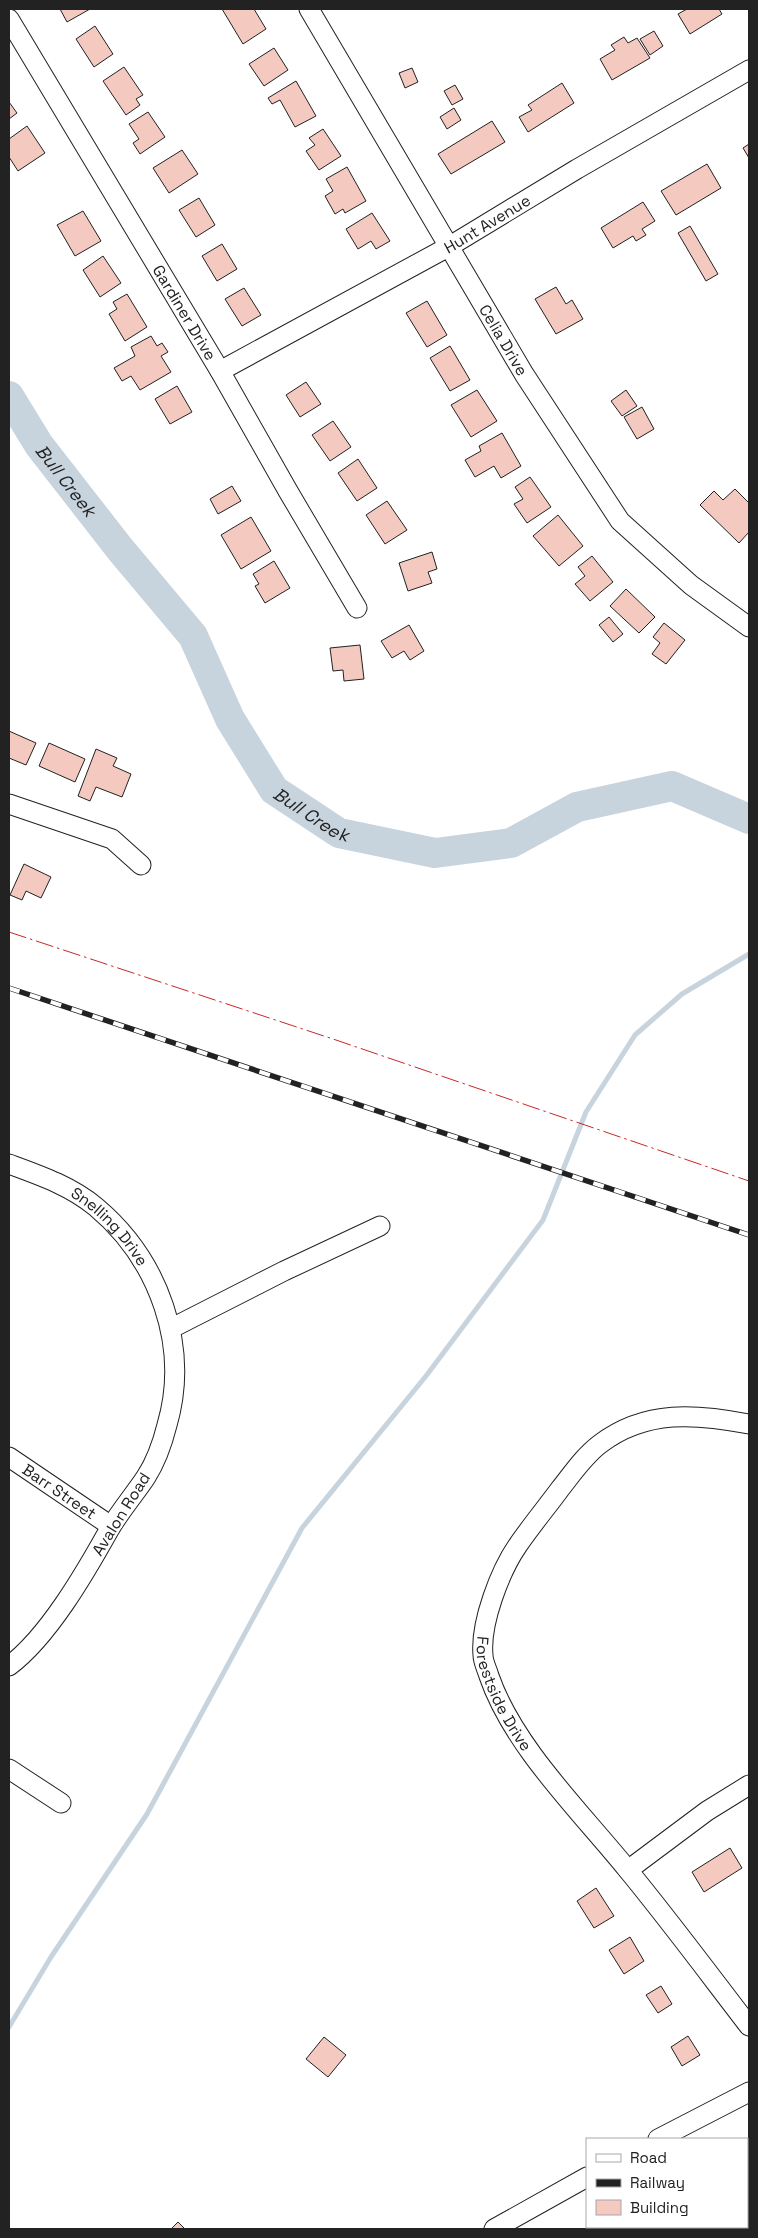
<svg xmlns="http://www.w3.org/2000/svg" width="758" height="2238" viewBox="0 0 758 2238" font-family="'Space Grotesk',sans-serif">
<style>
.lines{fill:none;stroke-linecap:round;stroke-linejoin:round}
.stream{stroke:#c7d3dd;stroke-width:5}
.river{stroke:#c7d3dd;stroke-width:30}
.building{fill:#f3c9c0;stroke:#222}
.minor-casing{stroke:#222;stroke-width:21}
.minor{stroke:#fff;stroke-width:19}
.rail-casing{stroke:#222;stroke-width:5.5}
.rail{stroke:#fff;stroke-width:4;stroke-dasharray:11;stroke-linecap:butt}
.power{stroke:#c62828;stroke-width:1;stroke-dasharray:18 4 2.5 4;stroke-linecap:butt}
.labels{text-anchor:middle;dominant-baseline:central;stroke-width:4;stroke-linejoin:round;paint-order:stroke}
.street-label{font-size:16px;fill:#222;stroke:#fff}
.water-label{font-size:18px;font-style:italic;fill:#222;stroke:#fff}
</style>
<rect width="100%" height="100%" fill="#fff"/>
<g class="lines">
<path class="stream" d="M9,2027L51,1957L147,1814L302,1528L426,1376L543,1220L586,1112L635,1035L682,994L749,954"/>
<path class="river" id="s1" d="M9,396L39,445L120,549L193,636L230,719L274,790L339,833L435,853L511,843L577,807L672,786L749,819"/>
</g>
<path class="building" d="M60,9H90L67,22Z
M222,9H254L266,29L243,44Z
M687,9H719L722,14L690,34L678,14Z
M95,26L113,54L94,67L76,39Z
M654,31L663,46L650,55L640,39Z
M624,37L628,43L637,38L650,58L612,80L600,59L615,50L611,45Z
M274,48L288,70L264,86L249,64Z
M124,67L143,95L136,99L140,105L126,115L103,81Z
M412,68L418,82L405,88L399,73Z
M296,81L316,116L295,127L280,100L272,104L268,98Z
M562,83L574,103L528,132L519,117L532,110L528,105Z
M455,85L463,99L452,105L444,91Z
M9,102L17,113L9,119Z
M454,108L461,120L447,129L440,117Z
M148,112L165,137L140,154L133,143L139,139L129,124Z
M492,121L505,142L451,174L438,154Z
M27,126L45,153L18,171L9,157V139Z
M323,129L341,156L319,170L306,151L315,145L309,138Z
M749,144V158L743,148Z
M182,150L198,174L169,193L153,168Z
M707,164L721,188L676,215L661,191Z
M347,167L366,201L345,213L343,209L335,214L325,196L333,191L326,179Z
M199,198L215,225L196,237L179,210Z
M643,202L655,221L642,229L646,235L636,241L633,236L613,248L601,228Z
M83,211L101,241L75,256L57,225Z
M372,213L390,241L376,249L371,241L358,249L346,229Z
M690,226L718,274L706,281L678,233Z
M222,244L237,269L217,281L202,256Z
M103,256L121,283L100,297L83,270Z
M556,287L566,304L572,300L583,319L556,334L535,299Z
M244,288L261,315L242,326L225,299Z
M127,294L147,327L125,341L109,314L117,309L113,302Z
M427,301L447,335L427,347L406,313Z
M151,336L157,346L162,343L168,352L161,356L171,372L140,390L131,376L122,381L114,368L135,356L131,347Z
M450,346L470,380L450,391L430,358Z
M306,382L321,404L300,417L286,395Z
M177,386L192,412L170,424L155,399Z
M477,390L497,421L471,437L451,405Z
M626,390L637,406L622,416L611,401Z
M642,407L654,429L637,439L624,417Z
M333,421L351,447L330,461L312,435Z
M502,433L521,466L501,478L494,466L475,477L465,460L481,451L479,446Z
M358,459L377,488L357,501L338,473Z
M530,477L551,507L527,523L514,504L523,499L515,487Z
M232,486L241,501L218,514L210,499Z
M735,489L749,503V532L739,543L700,505L714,491L723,500Z
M387,501L407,530L385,544L366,515Z
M558,515L583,546L559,566L533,536Z
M251,517L271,551L241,569L221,535Z
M432,552L437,569L428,572L432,583L408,591L399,563Z
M592,556L613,582L590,601L575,584L585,576L578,567Z
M274,561L290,588L265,603L255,586L259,584L253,574Z
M626,589L655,617L639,633L610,606Z
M609,617L623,634L613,642L599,625Z
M664,623L685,640L666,664L652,654L660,643L653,637Z
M409,625L424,651L410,660L404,651L392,658L381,641Z
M360,645L364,679L344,681L343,670L333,671L330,648Z
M9,731L36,743L26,765L9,758Z
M49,743L85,759L75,782L39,766Z
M96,749L117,758L113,766L131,774L122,797L96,787L90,801L78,796Z
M24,864L51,877L41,898L26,891L22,900L10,895Z
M730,1848L742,1868L704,1892L692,1872Z
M596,1888L614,1916L594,1928L577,1901Z
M630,1937L644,1961L624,1974L609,1950Z
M661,1986L672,2004L658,2013L646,1995Z
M688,2036L700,2055L682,2066L671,2047Z
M324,2037L346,2055L328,2077L306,2059Z
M178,2222L185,2229H171Z"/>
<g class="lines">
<g class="minor-casing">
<g id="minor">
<path id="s2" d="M309,9L524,374L620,521L691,585L749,627"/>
<path id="s3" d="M9,19L220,371L288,491L357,608"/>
<path id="s4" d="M220,371L450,246L577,169L749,70"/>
<path d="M9,804L112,839L141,865"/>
<path id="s5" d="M9,1164C39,1175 71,1186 96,1207C159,1260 190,1346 167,1425C163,1441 155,1463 146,1477C134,1495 120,1511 109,1530C85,1573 48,1637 9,1666"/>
<path d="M172,1328L284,1271L380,1226"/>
<path id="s6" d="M749,1424C697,1414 646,1409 600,1444C584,1456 572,1474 560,1489C546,1508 531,1526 518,1545C500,1571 480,1623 483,1655C483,1662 487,1669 489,1676C513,1746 580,1811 627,1869C669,1920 709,1974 749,2026"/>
<path id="s7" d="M9,1457L111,1526"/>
<path d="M9,1769L61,1803"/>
<path d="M628,1870L707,1811L749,1785"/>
<path d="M658,2139L749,2092"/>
<path d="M494,2229L587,2177"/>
</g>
</g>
<use href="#minor" class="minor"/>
<g class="rail-casing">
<path id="rail" d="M9,988L749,1235"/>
</g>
<use href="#rail" class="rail"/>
<path class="power" d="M9,932L333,1039L749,1181"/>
</g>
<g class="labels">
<g class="street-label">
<text stroke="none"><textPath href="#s4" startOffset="305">Hunt Avenue</textPath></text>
<text stroke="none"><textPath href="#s3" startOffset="342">Gardiner Drive</textPath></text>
<text stroke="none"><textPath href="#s2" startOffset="384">Celia Drive</textPath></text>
<text stroke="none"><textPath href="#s5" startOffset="121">Snelling Drive</textPath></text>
<text stroke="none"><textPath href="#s7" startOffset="61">Barr Street</textPath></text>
<text transform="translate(121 1514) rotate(-58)">Avalon Road</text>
<text stroke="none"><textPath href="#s6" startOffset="446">Forestside Drive</textPath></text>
</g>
<g class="water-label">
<text stroke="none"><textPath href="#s1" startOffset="102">Bull Creek</textPath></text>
<text stroke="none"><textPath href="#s1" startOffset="522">Bull Creek</textPath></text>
</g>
</g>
<rect width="758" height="2238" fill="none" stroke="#222222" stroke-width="20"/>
<rect x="586" y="2138" width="162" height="90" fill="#ffffff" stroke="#a7a7a7"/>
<rect x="596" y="2154" width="25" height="8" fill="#ffffff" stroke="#a7a7a7"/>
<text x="630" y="2163" font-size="15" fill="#222222">Road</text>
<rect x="596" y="2179" width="25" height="8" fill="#222222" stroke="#a7a7a7"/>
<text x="630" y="2188" font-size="15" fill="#222222">Railway</text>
<rect x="596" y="2200" width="25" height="15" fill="#f3c9c0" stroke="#a7a7a7"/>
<text x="630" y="2213" font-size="15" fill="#222222">Building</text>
</svg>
